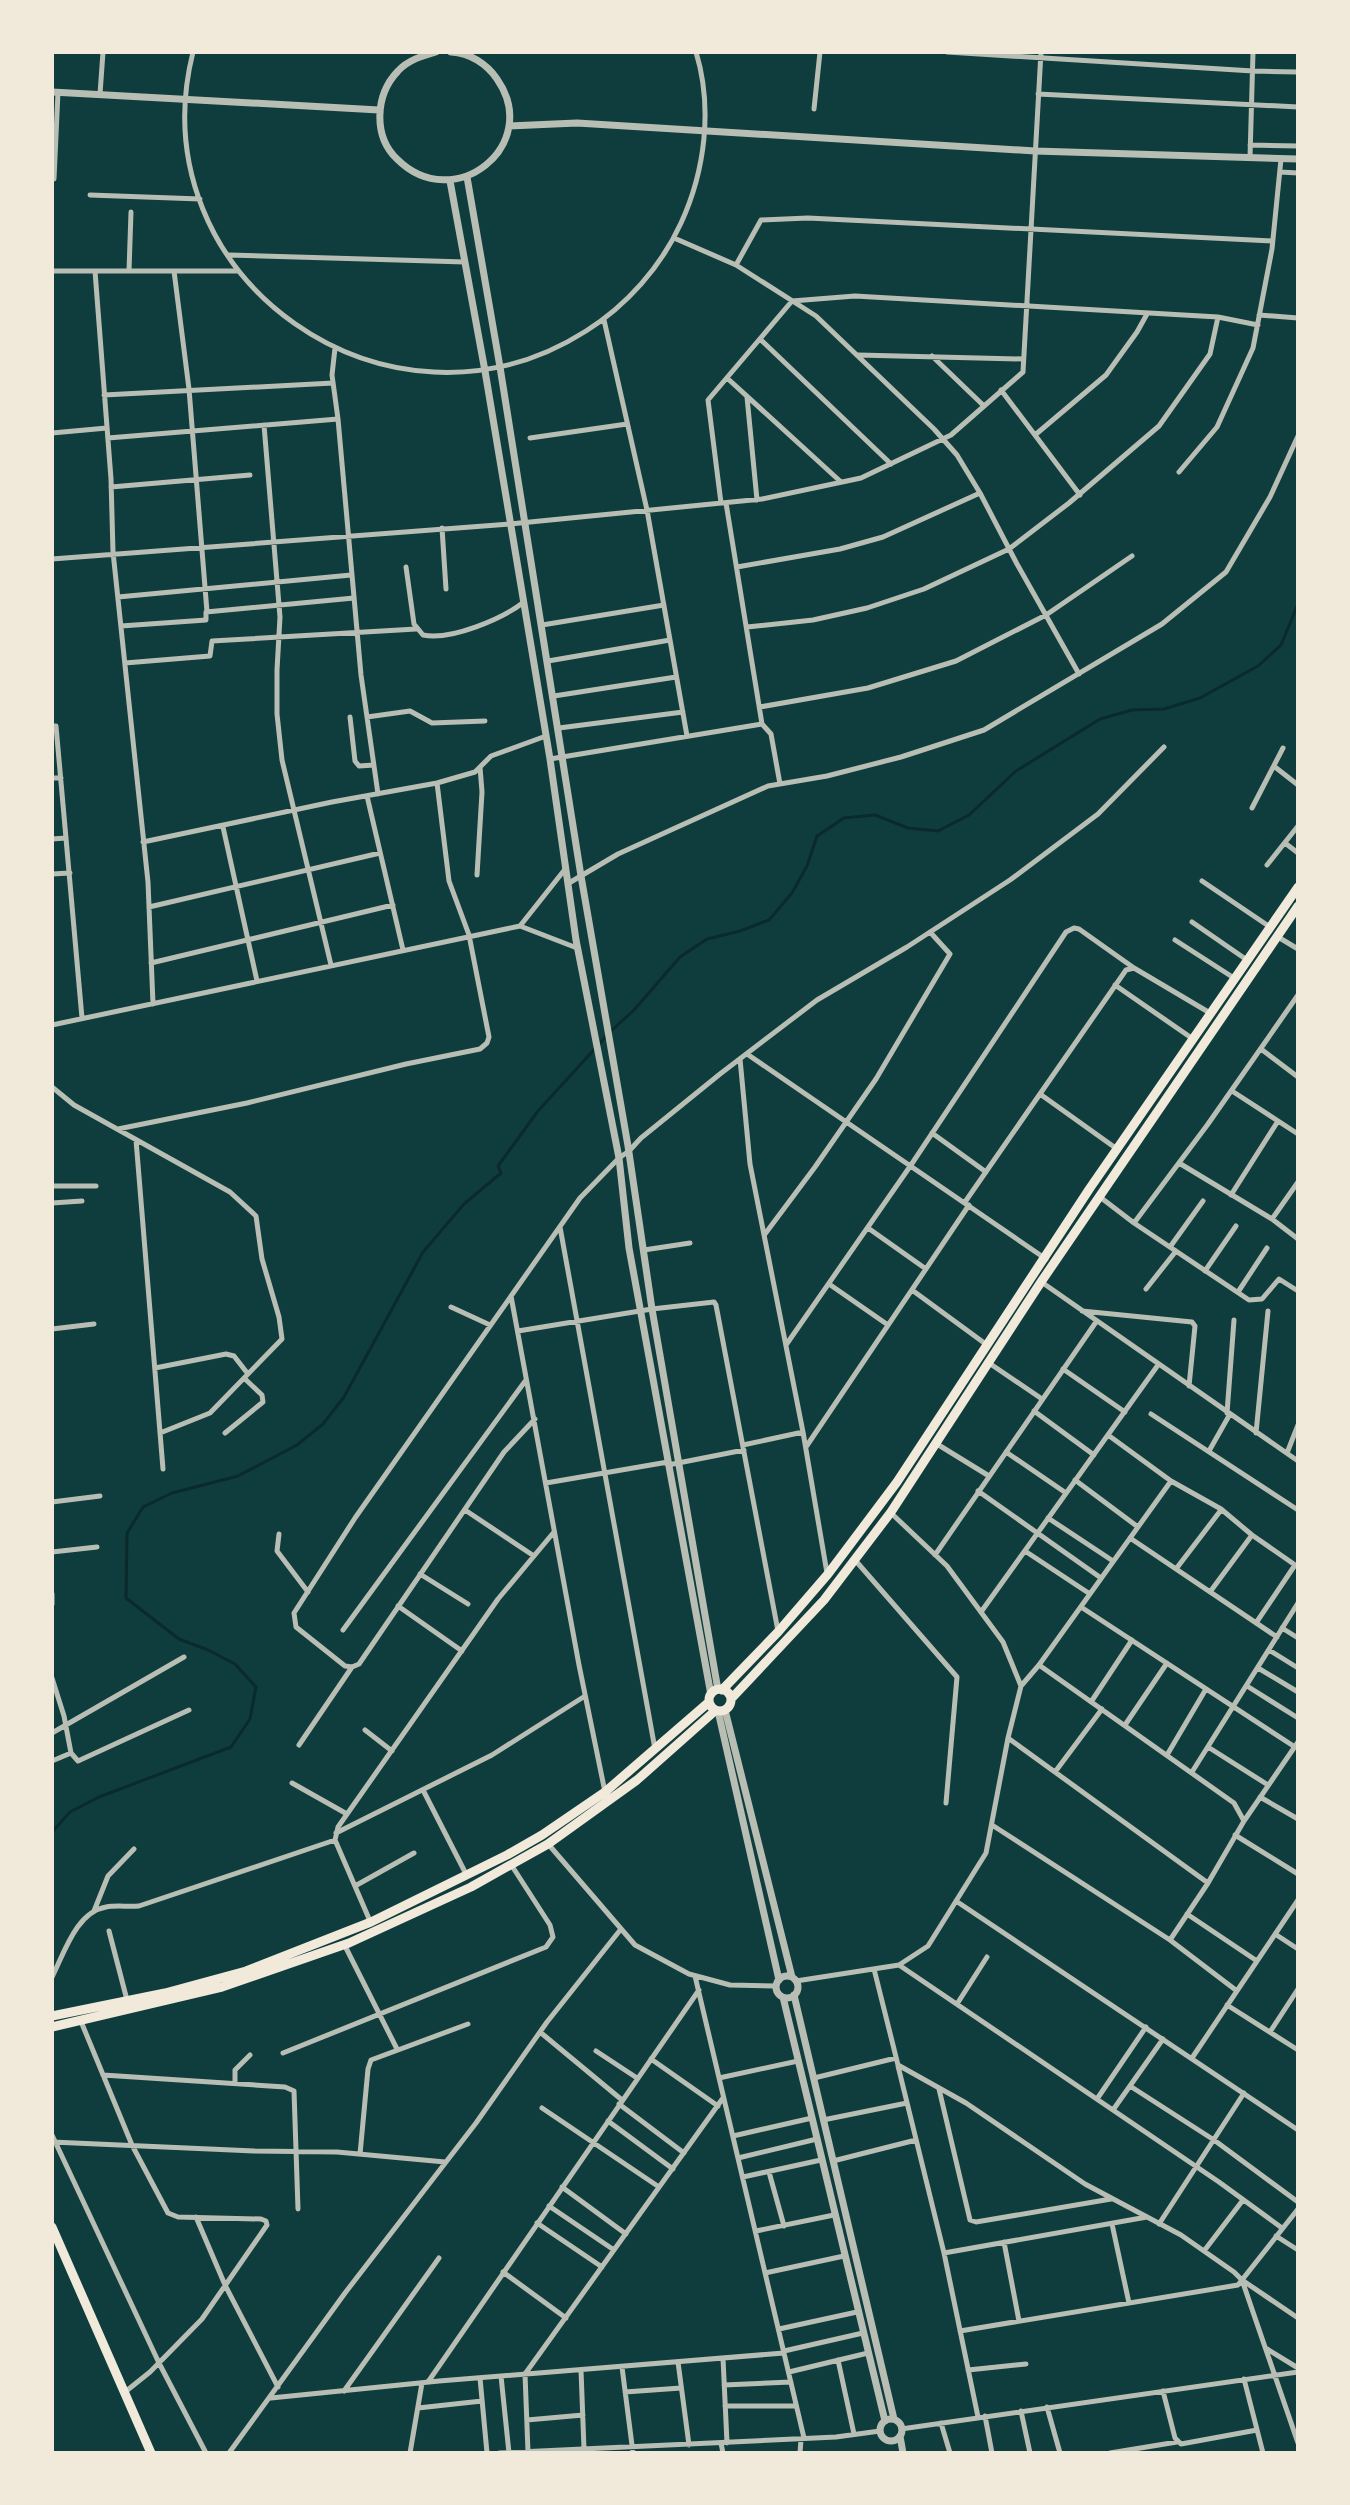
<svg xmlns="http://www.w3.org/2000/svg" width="1350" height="2505" viewBox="0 0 1350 2505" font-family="Jost,sans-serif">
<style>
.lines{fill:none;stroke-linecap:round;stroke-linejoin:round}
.stream{stroke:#0a2a2b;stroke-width:3}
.minor{stroke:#b8beb3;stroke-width:5}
.tertiary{stroke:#b8beb3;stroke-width:7}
.trunk{stroke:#f1e9da;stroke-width:9}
</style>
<rect width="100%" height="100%" fill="#0f3d3e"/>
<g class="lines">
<path class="stream" d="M52,1832L70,1812L99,1797L231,1747L250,1719L256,1687L235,1664L208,1650L179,1639L126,1598L127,1533L143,1507L172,1493L238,1476L297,1445L323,1424L344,1397L423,1252L464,1204L501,1173L498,1166L538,1111L611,1031L634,1010L680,957L707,939L740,931L769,920L792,893L807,866L817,836L844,818L875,815L908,828L938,831L969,815L1016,771L1100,719L1132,710L1164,709L1200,698L1258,666L1281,645L1298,604"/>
<path class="minor" d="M193,52C136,279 390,456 586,331C626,306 661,267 681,223C705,171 713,108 696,52
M947,52L1253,71L1298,72
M100,94L103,52
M1038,94L1298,107
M814,109L820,52
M1250,145L1298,146
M1250,157L1253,52
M1280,172L1298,173
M54,179L58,92
M90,195L200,199
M674,238L736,265L816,316L934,429L957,455L980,493L1017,564L1079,674
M229,255L465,262
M736,265L761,220L808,218L1272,241
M52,271H238
M95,271L111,479L113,552L148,882L153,1004
M129,271L131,212
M174,271L189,389L207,612
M1259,315L1298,318
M604,320L647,510L687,736
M760,339L891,464
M335,348L332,375L338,419L361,675L378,794
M858,355L1023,359
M932,356L984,406
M727,378L841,482
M1001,390L1080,495
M104,395L333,383
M747,397L757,500
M264,425L280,617L277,670V714L282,760L331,965
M52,433L107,428
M1035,435L1106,375L1137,332L1147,314
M108,438L338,419
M530,438L627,424
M1179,472L1217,427L1253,348L1272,249L1281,159
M111,487L250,475
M721,503L708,400L792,301L855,296L1218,317L1258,325
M442,528L446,589
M52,559L510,524L762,499L861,478L951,435L1023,372L1041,52
M406,567L414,624L423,635C450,641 502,619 524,602
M737,567L840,549L883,537L980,493
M118,597L351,575
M542,625L664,605
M121,626L206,620V612L354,598
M747,627L813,620L867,608L924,589L1009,549L1069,503L1159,426L1210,354L1218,317
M548,661L670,640
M125,663L210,656L212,641L416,629
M554,696L676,677
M760,707L868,688L956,661L1046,615L1132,556
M350,717L355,761L359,766L374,765
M367,717L410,711L432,723L485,721
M762,724L771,734L780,784
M52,726H56L82,1018
M559,728L683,712
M550,759L762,724L726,503
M1275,767L1298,785
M52,778H61
M367,796L403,950
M1252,808L1283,748
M223,827L257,981
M52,839L66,838
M143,842L332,802L437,783L475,772L491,756L546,736
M1285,843L1298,853
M1267,865L1298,826
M52,874L70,873
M477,875L482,792L480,767
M1202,881L1270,927
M569,883L618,854L768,786L827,776L901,757L984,730L1162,624L1226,572L1270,497L1298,436
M149,907L380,853
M1192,922L1247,960
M520,926L566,868
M1278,937L1298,949
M1175,940L1234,978
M151,963L393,905
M1115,985L1193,1039
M52,1025L520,926L577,948
M1261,1049L1298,1077
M747,1054L1046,1259
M740,1059L750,1164L803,1432L827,1573
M52,1087L74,1105L230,1192L256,1216L262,1259L279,1317L282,1339L210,1413L160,1433
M1232,1091L1298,1134
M1040,1094L1117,1149
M118,1129L247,1103L406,1064L480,1049L487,1043L489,1037L469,935L449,881L437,783
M932,1133L986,1172
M136,1140L163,1469
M1179,1163L1272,1219L1298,1182
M52,1186H96
M1231,1195L1278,1121
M1100,1197L1134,1223L1249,1300L1262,1299L1279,1279L1298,1291
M965,1202L1126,970L1134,968L1210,1013
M52,1203L82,1201
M1272,1219L1298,1239
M1134,1223L1208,1124L1298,995
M560,1227L655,1749
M868,1228L926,1269
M765,1234L815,1167L876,1079L950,954L930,932
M1170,1247L1203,1201
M644,1250L690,1243
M1205,1271L1236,1226
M1040,1281L1298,1461
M829,1284L888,1325
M1146,1289L1176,1251
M912,1290L987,1345
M1238,1292L1267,1248
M511,1296L579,1665L605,1792
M451,1307L490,1325
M1082,1311L1192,1322L1195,1326L1189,1386
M52,1329L94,1324
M518,1331L652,1309L714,1302L716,1305L778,1631
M786,1345L911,1165L1066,932L1074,928L1079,929L1134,968
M989,1363L1042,1399
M155,1368L226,1354L234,1356L248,1374
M1063,1369L1125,1412
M1034,1411L1094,1455
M1227,1413L1234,1320
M1151,1414L1298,1510
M535,1419L504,1452L359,1664L352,1667L345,1666L296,1627L294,1613L355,1518L580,1198L619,1158L629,1151L641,1138L720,1074L817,1000L907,947L1010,880L1098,814L1164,747
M225,1433L263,1402L262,1395L244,1378
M1256,1433L1268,1311
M937,1444L989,1476
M743,1445L803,1432
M806,1447L969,1205
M1209,1451L1230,1414
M1006,1452L1066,1493
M1287,1453L1298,1425
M668,1465L744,1450
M1075,1480L1138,1527
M1171,1481L1221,1509L1252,1535L1298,1567
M546,1483L668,1462
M978,1491L1101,1578
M52,1502L100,1496
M465,1510L534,1556
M1048,1518L1113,1561
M279,1534L277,1551L308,1592
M1130,1538L1277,1637
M1025,1551L1090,1594
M52,1552L97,1547
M935,1555L1096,1322
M855,1560L957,1677L946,1803
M1176,1569L1221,1510
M420,1574L468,1604
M1210,1592L1252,1535
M52,1594V1604
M398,1606L462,1651
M1081,1607L1295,1747
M981,1612L1158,1365
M1256,1623L1295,1565
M1282,1628L1298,1638
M343,1630L526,1380
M1269,1650L1298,1668
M1258,1668L1298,1692
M52,1678L64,1716L71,1753L78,1761L189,1710
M1021,1686L1039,1665L1171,1481L1108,1435
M1247,1686L1298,1718
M1091,1702L1132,1640
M1125,1725L1167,1663
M365,1730L392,1751
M52,1733L184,1657
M1008,1738L1208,1883
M299,1745L352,1667
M1208,1747L1268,1785
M1167,1755L1206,1689
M52,1761L71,1753
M1055,1772L1102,1709
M1192,1772L1298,1603
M292,1783L347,1814
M423,1790L466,1874
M1260,1797L1298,1819
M1244,1821L1298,1742
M992,1825L1170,1940L1208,1883L1244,1821L1234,1803L1039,1665
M336,1833L492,1755L585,1696
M1235,1835L1298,1874
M549,1845L635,1945L689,1974L730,1985L776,1986
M355,1886L414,1853
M956,1901L1298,2130
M94,1911L108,1876L134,1849
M1187,1914L1257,1961
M370,1921L335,1840L338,1827L498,1599L554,1532
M109,1931L127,2000
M1275,1934L1298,1949
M1170,1940L1237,1991
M345,1946L397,2049
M899,1965L1219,2182L1282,2228
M874,1969L898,2065L966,2103L1085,2184L1181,2235L1234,2272L1242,2280L1298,2443
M695,1976L804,2438
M52,1977C64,1954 76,1912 106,1907C116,1905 128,1907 139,1906L335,1840
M796,1981L899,1965L928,1946L986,1853L1008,1738L1021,1686L1003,1642L947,1566L891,1513
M957,2004L987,1957
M1227,2005L1298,2050
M80,2019L132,2145L168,2213L178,2217L261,2219L266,2221L267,2225L202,2319L150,2372L125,2392
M540,2032L622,2100
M1270,2032L1298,1989
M596,2051L637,2078
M283,2053L546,1947L553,1937L550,1925L512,1866
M1192,2058L1298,1900
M651,2059L718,2106
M898,2066L944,2253L978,2417
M103,2075L285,2087L294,2091L298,2209
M719,2078L798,2061
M814,2078L896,2058
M235,2083V2070L250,2055
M1130,2086L1214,2140L1298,2202
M939,2089L970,2220L976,2222L1111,2199
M1097,2099L1146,2027
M619,2104L684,2153
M542,2108L659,2187
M1113,2110L1163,2039
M823,2120L907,2103
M608,2121L673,2169
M52,2135L159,2363L206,2453
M733,2136L812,2118
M52,2142L254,2151L337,2152L445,2162
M360,2154L368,2069L371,2060L468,2024
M738,2158L817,2139
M833,2161L916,2140
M769,2172L784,2226
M743,2177L821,2160
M562,2187L626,2234
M549,2206L614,2250
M196,2217L225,2285L278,2387
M537,2223L602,2267
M1112,2224L1129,2303
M1159,2224L1244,2093
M756,2231L834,2215
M1276,2236L1298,2250
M1004,2242L1019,2321
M1204,2251L1243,2200
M944,2253L1147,2217
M503,2272L566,2318
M765,2273L844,2256
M1242,2280L1298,2318
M779,2329L857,2312
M960,2331L1238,2285L1298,2209
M1267,2349L1298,2368
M784,2351L863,2333
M723,2358L727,2443
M838,2360L854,2434
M678,2362L689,2445
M622,2367L633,2453
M581,2370L584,2449
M968,2370L1026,2364
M789,2372L868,2353
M501,2376L509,2453
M480,2378L487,2453
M1244,2379L1263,2453
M428,2382L699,1990
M724,2385L791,2382
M344,2391L439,2258
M1163,2391L1175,2438L1181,2444L1257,2430
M625,2392L681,2388
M271,2398L439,2381L784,2353
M725,2406H796
M1047,2407L1060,2453
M418,2408L482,2401
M1021,2411L1030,2453
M985,2416L992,2453
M527,2420L583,2415
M941,2423L950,2453
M901,2429L1298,2372
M721,2443L723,2453
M528,2452L525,2374L723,2098
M229,2453L345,2293L476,2123L547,2022L621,1929
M410,2453L422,2383
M499,2453L836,2437L880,2431
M800,2453L801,2439
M1110,2453L1177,2442"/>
<path class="tertiary" d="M436,52C422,56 408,60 398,71C375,95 373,136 397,159C454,216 543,145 497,79C487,64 470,53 451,52
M52,92L379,110
M509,126L577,123L1035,151L1298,159
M467,177L500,367L581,876L628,1146L652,1309L718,1690
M450,181L485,371L550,759L576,940L619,1158L629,1248L711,1695
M725,1710L792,1977
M718,1711L779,1980
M776 1987a11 11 0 1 1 22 0a11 11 0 1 1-22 0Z
M794,1995L894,2419
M783,1997L885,2421
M880 2430a11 11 0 1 1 22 0a11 11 0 1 1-22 0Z
M900,2436L903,2453"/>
<path class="trunk" d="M709 1700a11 11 0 1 1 22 0a11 11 0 1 1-22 0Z
M722,1690L778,1632L828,1574L897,1482L1090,1188L1298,887
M731,1699L824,1600L891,1512L1041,1282L1298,906
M52,2016L165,1993L246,1971L371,1922L507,1855L542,1835L605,1792L709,1702
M52,2027L222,1987L349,1943L471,1887L548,1844L637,1780L716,1710
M52,2227L151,2453"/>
</g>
<rect width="1350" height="2505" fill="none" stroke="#f1e9da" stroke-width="108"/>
</svg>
